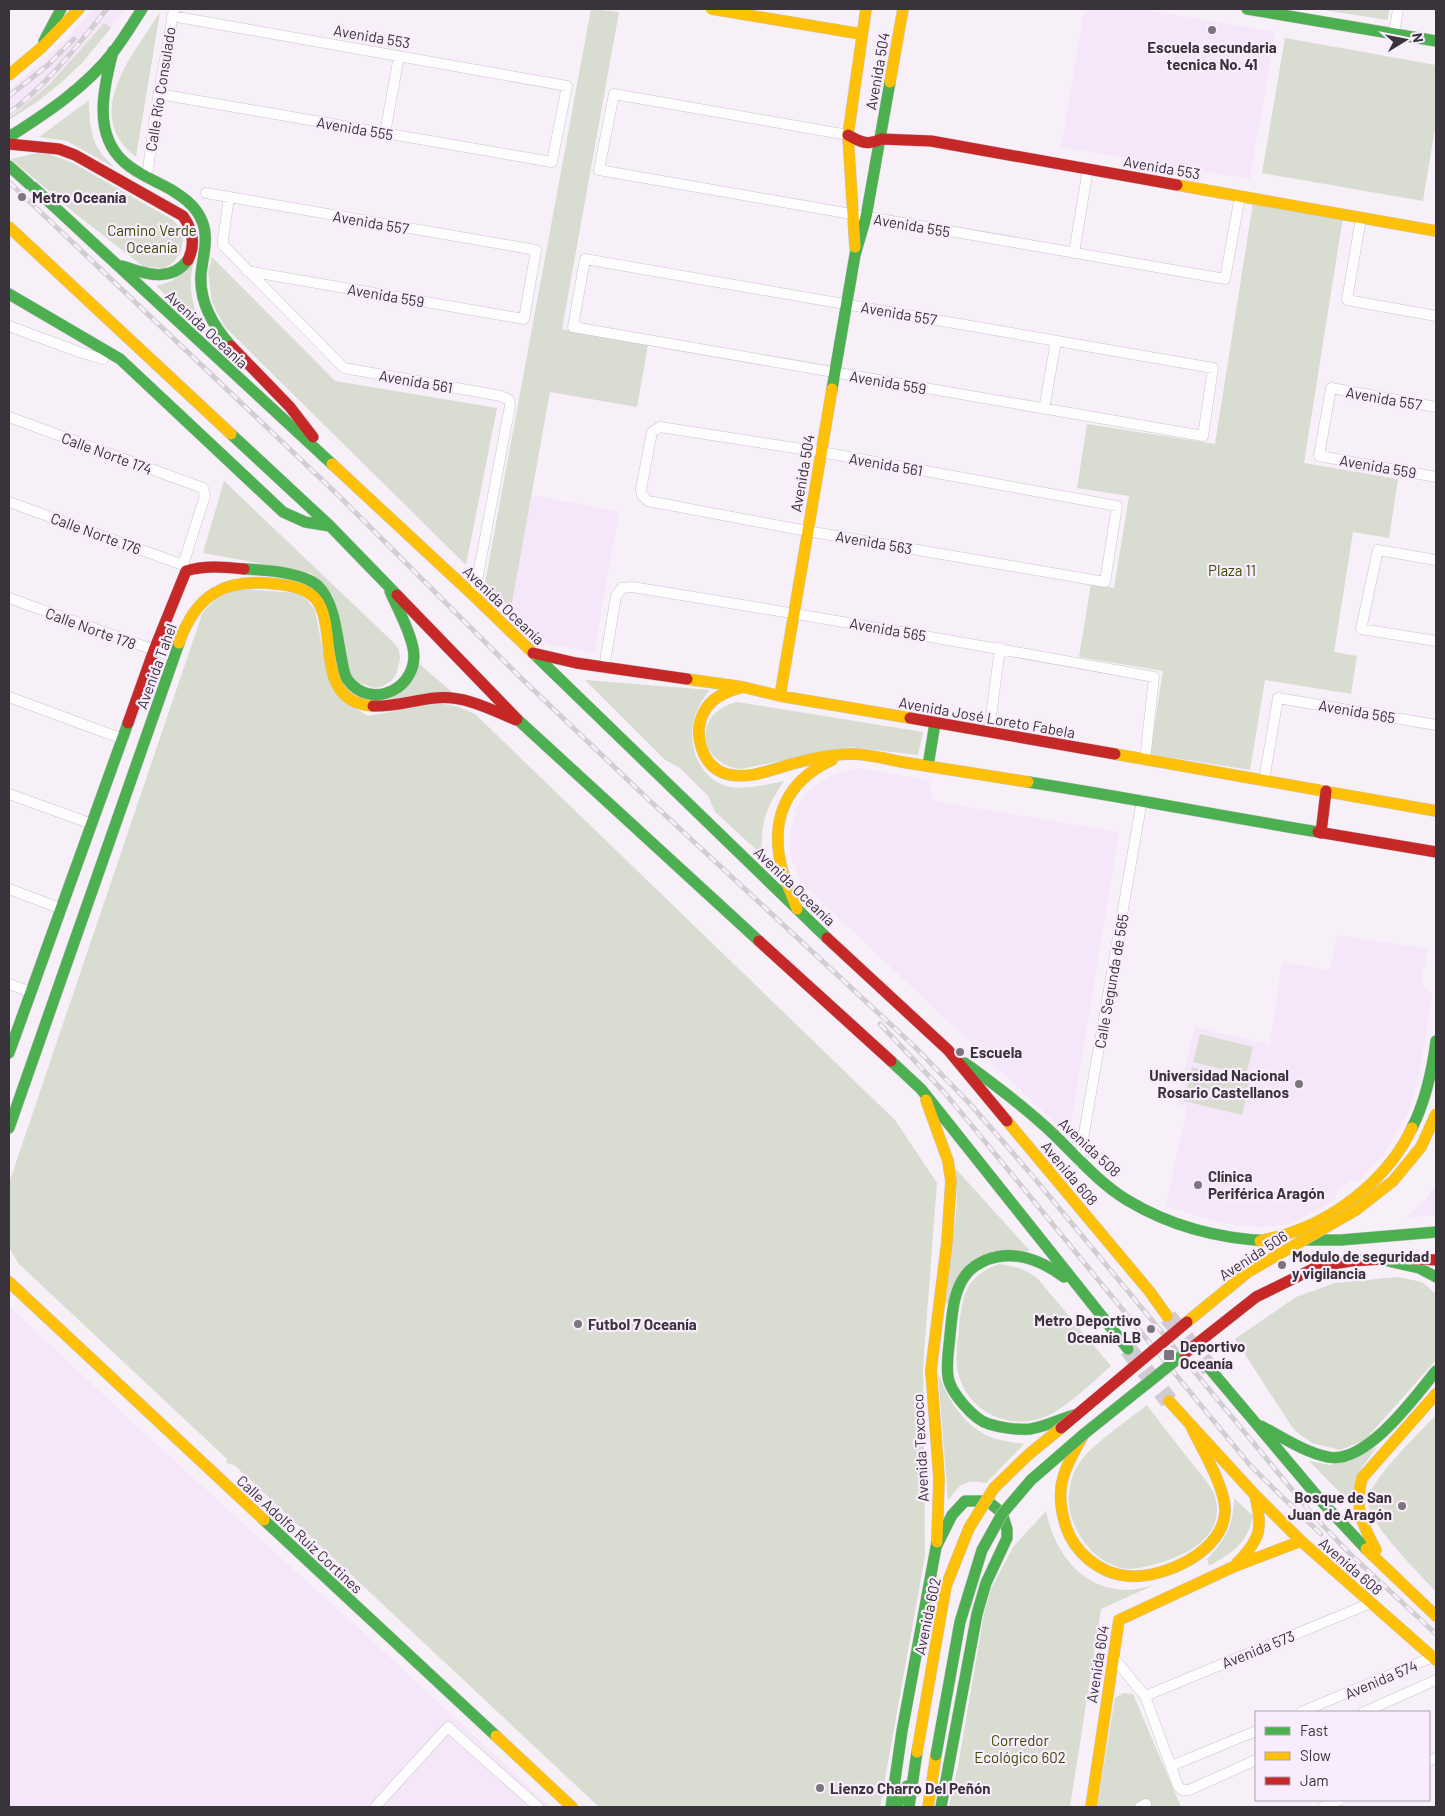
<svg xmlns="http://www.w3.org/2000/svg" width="1445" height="1816" viewBox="0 0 1445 1816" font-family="Barlow,sans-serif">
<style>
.built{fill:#f5e6f9}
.green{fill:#d9dcd0}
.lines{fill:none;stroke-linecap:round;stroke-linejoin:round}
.highway-tunnel{stroke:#d1cad3;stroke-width:18;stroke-dasharray:18 9;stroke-linecap:butt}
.street-casing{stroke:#cac4cc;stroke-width:11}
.fast-casing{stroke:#cac4cc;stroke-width:12}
.slow-casing{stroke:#cac4cc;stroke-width:12}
.jam-casing{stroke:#cac4cc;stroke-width:12}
.street{stroke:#fefdfe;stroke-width:10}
.fast{stroke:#4caf50;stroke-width:11}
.slow{stroke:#ffc107;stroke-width:11}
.jam{stroke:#c62828;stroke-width:11}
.rail-casing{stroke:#d0ced0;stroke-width:5}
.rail{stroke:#f9ecfd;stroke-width:3;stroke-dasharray:9;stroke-linecap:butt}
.fast-bridge-casing{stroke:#cac4cc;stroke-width:12;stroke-linecap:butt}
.slow-bridge-casing{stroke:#cac4cc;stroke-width:12;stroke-linecap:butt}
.jam-bridge-casing{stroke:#cac4cc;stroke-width:12;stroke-linecap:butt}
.fast-bridge{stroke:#4caf50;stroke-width:11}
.slow-bridge{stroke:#ffc107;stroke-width:11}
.jam-bridge{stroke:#c62828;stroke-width:11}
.poi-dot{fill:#7c757e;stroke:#f9ecfd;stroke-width:2}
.labels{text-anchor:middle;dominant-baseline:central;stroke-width:4.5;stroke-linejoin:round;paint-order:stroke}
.street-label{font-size:15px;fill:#39333b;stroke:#f9ecfd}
.poi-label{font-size:15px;font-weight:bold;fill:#39333b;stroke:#f9ecfd;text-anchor:start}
.park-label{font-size:15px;fill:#3a4901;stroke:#f9ecfd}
</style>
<rect width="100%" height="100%" fill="#f7f0f9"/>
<path class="built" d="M93,9H125L111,28L104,23L49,85L9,118V90L66,40Z
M1084,9H1142L1275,32L1250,179L1061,147Z
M531,495L619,512L594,652L547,644L511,608Z
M858,768L929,780L933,801L1119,832L1069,1136L805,886L799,877L791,858L790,848L791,828L797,808L809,790L818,783L837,773Z
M1337,935L1428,949L1421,981L1432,995L1419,1077L1409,1110L1386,1151L1359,1181H1350L1338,1189L1335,1200L1291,1224L1264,1227L1236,1225L1203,1218L1166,1206L1187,1107L1177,1104L1195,1027L1270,1045L1282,962L1330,970Z
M1436,1185V1215L1406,1218L1425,1200Z
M9,1306L144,1433L394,1661L550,1807H9Z"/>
<path class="green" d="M591,9L619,12L562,329L648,345L637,407L550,392L511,608L485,583Z
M1317,9H1389L1388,20Z
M160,12L136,157C80,114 134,54 160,12Z
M104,23L111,28L82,63L62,82L37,102L9,120V118L49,85Z
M1285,38L1436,65V122L1423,201L1262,173Z
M89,100C89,116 90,136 99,150C103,157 110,162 115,168L67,141L39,137Z
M37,153L49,154L73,163L173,220L182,230L183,239L181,251L174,262L165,268L144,267L77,215L11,159Z
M1253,203L1343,217L1304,463L1398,479L1389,538L1353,532L1334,652L1357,656L1351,694L1265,680L1250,770L1150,754L1163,671L1079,657L1091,584L1114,588L1129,496L1077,488L1087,424L1215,444Z
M212,257L335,381L497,408L466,565L224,326L212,302L208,272Z
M194,262C188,280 191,304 200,321C204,329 211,337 216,344L156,286L172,281Z
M224,481L394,643L399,650L400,659L396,675L391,681L383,686L375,688L359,683L347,670L333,595L311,573L203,553Z
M245,589L297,593L307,600L315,610L328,677L342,700L368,716L439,703L459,707L475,714L895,1120L937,1183L923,1367L925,1556L880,1807H599L234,1465L226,1463L227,1459L19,1264L9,1248V1183L202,614C215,597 225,593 245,589Z
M416,661L453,693L389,701Z
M585,680L710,690C704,697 699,704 696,713C685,742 698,780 730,787C748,790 767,784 784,781C766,807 760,824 762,855L715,812L708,796L680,768L665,760Z
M737,702L923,732L918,755L850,747L741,769C696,764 693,712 737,702Z
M1200,1034L1253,1047L1246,1075L1193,1062Z
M1192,1067L1250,1081L1242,1115L1184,1101Z
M956,1169L1030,1251H993L945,1306L957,1205Z
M999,1264C1014,1266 1025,1269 1037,1278L1111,1366C1095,1380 1069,1405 1051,1414C1015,1433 970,1415 959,1376C954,1360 958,1343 959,1327C963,1294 965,1277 999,1264Z
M1398,1277L1422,1282L1436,1294V1360L1365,1440L1340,1450L1312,1443L1294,1430L1235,1339L1296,1297L1335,1283Z
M938,1373C947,1397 962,1423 986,1435C997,1441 1012,1442 1024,1444L986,1483C963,1479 960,1484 948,1501Z
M1147,1405C1161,1424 1176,1443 1191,1462C1200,1474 1213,1486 1216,1500C1224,1539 1183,1557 1152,1565C1140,1568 1130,1571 1118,1567C1094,1559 1079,1540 1071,1516C1066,1499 1069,1477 1080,1462C1093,1444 1128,1420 1147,1405Z
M1436,1415V1592C1421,1575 1367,1523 1368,1501C1368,1482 1421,1431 1436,1415Z
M1377,1447L1361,1469L1351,1504L1309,1461L1330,1465Z
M1234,1498L1253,1516C1247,1544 1233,1552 1209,1566L1207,1559C1225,1541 1234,1524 1234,1498Z
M1046,1511C1055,1553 1081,1589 1127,1590C1136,1590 1145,1587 1154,1585L1101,1609L1070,1807H949L958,1766L984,1614L991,1589L1013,1547Z
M1123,1693L1133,1694L1181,1807H1149L1146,1801L1131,1807H1097L1115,1698Z"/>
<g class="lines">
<path class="highway-tunnel" d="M1168,1317L1210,1369
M1128,1349L1169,1401"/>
<g class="street-casing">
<path id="street" d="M1394,34L1398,9
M159,94L552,162L567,86L172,16
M385,133L399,56
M848,135L614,94L599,170L1225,279L1240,196
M148,169L156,109L174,9
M206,193L536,250L524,319L247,271
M229,197L223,240V245L344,368L501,396L509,400L510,406L474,596
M1361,218L1347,300L1436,316
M1074,253L1088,169
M585,259L1213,368L1203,436L573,327Z
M9,326L79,352L103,359
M1436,407L1331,388L1319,456L1436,477
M1044,409L1056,341
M9,417L203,488L205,496L183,565
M660,427L821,452L1117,506L1105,582L807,531L648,501L642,495L641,489L652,432Z
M9,502L183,565
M1436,560L1378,550L1361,629L1436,641
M9,598L174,657
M604,668L616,596L622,588L632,587C806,615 980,645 1154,677L1145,760
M9,697L123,739
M989,732L1000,648
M1264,780L1278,698L1436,725
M9,794L92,824
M9,889L62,909
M9,984L31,992
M1079,1162L1142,800
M1113,1657L1145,1696L1178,1786L1182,1790H1189L1256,1760
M1145,1696L1371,1603
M1301,1712L1433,1657
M1364,1712L1436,1680
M1429,1761L1436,1758
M1171,1766L1256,1731
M375,1807L448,1727L538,1807
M1140,1807L1146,1804
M1323,1807L1340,1800"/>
</g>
<g class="fast-casing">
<path id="fast" d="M1247,9L1436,41
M44,41L61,9
M113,51C104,88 92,133 124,162C137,174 156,181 170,189C183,197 196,206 202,221C209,238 203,256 201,274C199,301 213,326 231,346
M9,137C47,113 86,87 114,51C124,38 133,23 142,9
M9,166L29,184
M33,187L332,464
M122,266C145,274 171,283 188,260
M9,294L120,359L283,512L305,522L330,526
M832,389L855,255L866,217L890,82
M231,434L330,526L397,595
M244,569C263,570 303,572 318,586C335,602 337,638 342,661C343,666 344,674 347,679C371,713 421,687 413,648C409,628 398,610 390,591
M534,654L827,938
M517,719L759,941
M928,766L935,723
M1028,782C1125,797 1221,816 1318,832
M9,1053L128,723
M891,1061L921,1089L1128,1349
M965,1063C994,1084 1022,1105 1048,1129C1074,1153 1096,1181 1127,1200C1170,1226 1220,1239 1271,1241
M9,1128L179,643
M1412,1128C1426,1100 1432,1072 1436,1041
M1302,1240H1341L1436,1232
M1388,1261L1419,1268L1436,1277
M1064,1277C1041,1260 1014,1249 986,1260C978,1264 970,1268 965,1276C953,1292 952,1316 950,1335C949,1348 946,1363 948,1377C950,1392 974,1420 989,1424C1001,1428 1018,1430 1030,1429C1045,1427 1060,1419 1074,1415
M1210,1369L1323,1503L1366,1549
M1261,1426C1282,1437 1304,1452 1328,1457C1366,1465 1415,1397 1436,1371
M264,1520L496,1736
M937,1545L952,1515L965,1501H983L990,1503L1002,1513L1007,1529V1538L986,1583L977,1614L941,1807
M891,1807L902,1731L937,1542
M896,1807L907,1786
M909,1807L917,1752"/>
</g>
<g class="slow-casing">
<path id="slow" d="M712,9L861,34
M9,75L41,48L79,9
M890,82L903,9
M1177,185L1436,231
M9,227L231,434
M855,247L848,135L866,9
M332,464L474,596L534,654
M179,643C196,594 225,578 276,584C289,585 305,588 315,598C340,625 311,702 373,706
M687,679L743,687L780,696L910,718
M740,688C725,692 711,698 704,712C693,732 701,762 721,772C744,782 770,770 792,764C810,759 832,754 852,754C870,754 890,760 908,763C948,769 988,776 1028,782
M780,696L832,389
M1115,754L1436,811
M797,909C792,896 786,883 782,869C769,820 786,781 832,760
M926,1100L948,1161L951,1181L947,1242L931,1370L939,1478L937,1542
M1007,1121L1150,1292L1167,1316
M1260,1241C1271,1238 1283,1236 1293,1232C1342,1215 1390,1175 1412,1128
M9,1282L264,1520
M1169,1401L1255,1495L1301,1541L1436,1660
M1084,1434C1076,1448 1067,1463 1063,1478C1058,1494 1061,1511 1066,1527C1075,1553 1100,1574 1128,1576C1164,1579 1225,1551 1225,1510C1225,1486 1201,1448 1191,1426
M1366,1549L1436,1616
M1376,1550C1362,1524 1354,1508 1362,1478L1436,1394
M1237,1563C1261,1539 1263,1528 1255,1495
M496,1736L572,1807
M928,1807L936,1755
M1091,1807L1119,1620L1233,1567L1301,1541"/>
</g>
<g class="jam-casing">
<path id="jam" d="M848,135C860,142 868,146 881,139
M881,139L931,141L1177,185
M9,144L59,149L75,155L183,216C193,230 196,244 188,260
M231,346L290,407L313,437
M397,595L517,719
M533,653L576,663L687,679
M373,706C394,707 414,700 435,698C464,695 490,709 516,720
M910,718L1115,754
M128,723L154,650L186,571C205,565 225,567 244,569
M1318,832L1436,852
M1321,833L1326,791
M827,938L948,1050L1007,1121
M759,941L891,1061"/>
</g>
<use href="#street" class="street"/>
<use href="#fast" class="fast"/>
<use href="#slow" class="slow"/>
<use href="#jam" class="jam"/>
<g class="rail-casing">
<path id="rail" d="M9,96L48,65L74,39
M9,113C48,84 77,46 107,9
M9,182L338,495L522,679L650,801L915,1047L971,1105L1031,1174L1313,1515L1349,1553L1436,1634
M880,1024L944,1092L978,1133L1249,1464L1274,1489L1321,1534"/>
</g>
<use href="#rail" class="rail"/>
<g class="fast-bridge-casing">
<path id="fast-bridge" d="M936,1755L960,1622L982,1550L1002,1514L1031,1480L1084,1434L1185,1353"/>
</g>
<g class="slow-bridge-casing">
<path id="slow-bridge" d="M1187,1322L1248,1272L1356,1210L1393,1181L1421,1147L1436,1114
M917,1752L946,1586L969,1528L994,1488L1028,1455L1061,1428"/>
</g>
<g class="jam-bridge-casing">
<path id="jam-bridge" d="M1185,1353L1256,1297L1317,1267L1351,1261L1399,1258L1436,1260
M1061,1428L1187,1322"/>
</g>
<use href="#fast-bridge" class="fast-bridge"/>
<use href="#slow-bridge" class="slow-bridge"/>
<use href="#jam-bridge" class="jam-bridge"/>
</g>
<g class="poi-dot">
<circle cx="1212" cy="30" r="5"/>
<circle cx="22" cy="197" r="5"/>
<circle cx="960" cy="1052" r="5"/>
<circle cx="1299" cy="1084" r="5"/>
<circle cx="1198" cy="1185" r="5"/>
<circle cx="1282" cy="1265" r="5"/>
<circle cx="578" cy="1324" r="5"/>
<circle cx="1151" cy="1329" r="5"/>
<rect x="1163" y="1349" width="12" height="12" rx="2.5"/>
<circle cx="1402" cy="1506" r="5"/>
<circle cx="820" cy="1788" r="5"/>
</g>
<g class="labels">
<g class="street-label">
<text transform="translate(372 36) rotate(10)">Avenida 553</text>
<text transform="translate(877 71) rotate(-80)">Avenida 504</text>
<text transform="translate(160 89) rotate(-81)">Calle Río Consulado</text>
<text transform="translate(355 128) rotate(10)">Avenida 555</text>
<text transform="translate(1162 167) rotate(10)">Avenida 553</text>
<text transform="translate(371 222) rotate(10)">Avenida 557</text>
<text transform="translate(912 225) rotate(10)">Avenida 555</text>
<text transform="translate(386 295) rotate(10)">Avenida 559</text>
<text transform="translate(899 313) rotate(10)">Avenida 557</text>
<text transform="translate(207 329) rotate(43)">Avenida Oceanía</text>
<text transform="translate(416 381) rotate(10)">Avenida 561</text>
<text transform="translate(888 382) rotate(10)">Avenida 559</text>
<text transform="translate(1384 398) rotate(10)">Avenida 557</text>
<text transform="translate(107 453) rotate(20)">Calle Norte 174</text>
<text transform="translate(886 464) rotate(10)">Avenida 561</text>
<text transform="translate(1378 466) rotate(10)">Avenida 559</text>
<text transform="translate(802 473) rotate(-80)">Avenida 504</text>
<text transform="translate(96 533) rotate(20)">Calle Norte 176</text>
<text transform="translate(874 542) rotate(10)">Avenida 563</text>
<text transform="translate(504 605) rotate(44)">Avenida Oceanía</text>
<text transform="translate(91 628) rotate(20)">Calle Norte 178</text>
<text transform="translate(888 629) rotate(10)">Avenida 565</text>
<text transform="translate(156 666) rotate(-70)">Avenida Tahel</text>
<text transform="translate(1357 711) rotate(10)">Avenida 565</text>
<text transform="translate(987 717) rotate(10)">Avenida José Loreto Fabela</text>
<text transform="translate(795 886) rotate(44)">Avenida Oceanía</text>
<text transform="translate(1111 981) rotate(-80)">Calle Segunda de 565</text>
<text transform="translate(1090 1147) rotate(43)">Avenida 508</text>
<text transform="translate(1070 1173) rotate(50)">Avenida 608</text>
<text transform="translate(1253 1255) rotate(-33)">Avenida 506</text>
<text transform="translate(920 1448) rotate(-93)">Avenida Texcoco</text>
<text transform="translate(300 1534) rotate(43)">Calle Adolfo Ruiz Cortines</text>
<text transform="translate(1351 1566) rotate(41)">Avenida 608</text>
<text transform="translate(927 1616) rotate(-78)">Avenida 602</text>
<text transform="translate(1258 1649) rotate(-22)">Avenida 573</text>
<text transform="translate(1097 1664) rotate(-81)">Avenida 604</text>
<text transform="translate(1381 1679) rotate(-23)">Avenida 574</text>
</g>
<g class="poi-label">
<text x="1212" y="47" text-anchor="middle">Escuela secundaria<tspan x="1212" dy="17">tecnica No. 41</tspan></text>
<text x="32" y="197">Metro Oceanía</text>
<text x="970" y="1052">Escuela</text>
<text x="1289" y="1075" text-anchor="end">Universidad Nacional<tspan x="1289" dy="17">Rosario Castellanos</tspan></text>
<text x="1208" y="1176">Clínica<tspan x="1208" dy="17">Periférica Aragón</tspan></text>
<text x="1292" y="1256">Modulo de seguridad<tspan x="1292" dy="17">y vigilancia</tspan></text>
<text x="1141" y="1320" text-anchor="end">Metro Deportivo<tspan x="1141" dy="17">Oceanía LB</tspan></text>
<text x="588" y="1324">Futbol 7 Oceanía</text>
<text x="1180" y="1346">Deportivo<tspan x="1180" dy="17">Oceanía</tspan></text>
<text x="1392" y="1497" text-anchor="end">Bosque de San<tspan x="1392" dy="17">Juan de Aragón</tspan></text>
<text x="830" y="1788">Lienzo Charro Del Peñón</text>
</g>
<g class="park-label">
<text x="152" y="230">Camino Verde<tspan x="152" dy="17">Oceanía</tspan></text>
<text x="1232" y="570">Plaza 11</text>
<text x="1020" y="1740">Corredor<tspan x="1020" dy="17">Ecológico 602</tspan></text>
</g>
</g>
<rect width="1445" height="1816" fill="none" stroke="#39333b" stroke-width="20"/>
<rect x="1255" y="1711" width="175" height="90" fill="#f9ecfd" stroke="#aca2af"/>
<rect x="1265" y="1727" width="25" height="8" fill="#4caf50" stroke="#aca2af"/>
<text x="1300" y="1736" font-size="15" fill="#39333b">Fast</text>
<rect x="1265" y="1752" width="25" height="8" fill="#ffc107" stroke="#aca2af"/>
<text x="1300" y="1761" font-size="15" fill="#39333b">Slow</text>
<rect x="1265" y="1777" width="25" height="8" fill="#c62828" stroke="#aca2af"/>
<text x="1300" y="1786" font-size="15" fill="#39333b">Jam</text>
<g transform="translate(1405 40) rotate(80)" stroke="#f9ecfd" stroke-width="4" paint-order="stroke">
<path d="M0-4L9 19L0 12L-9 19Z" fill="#39333b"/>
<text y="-8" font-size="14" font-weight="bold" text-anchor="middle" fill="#39333b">N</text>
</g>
</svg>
